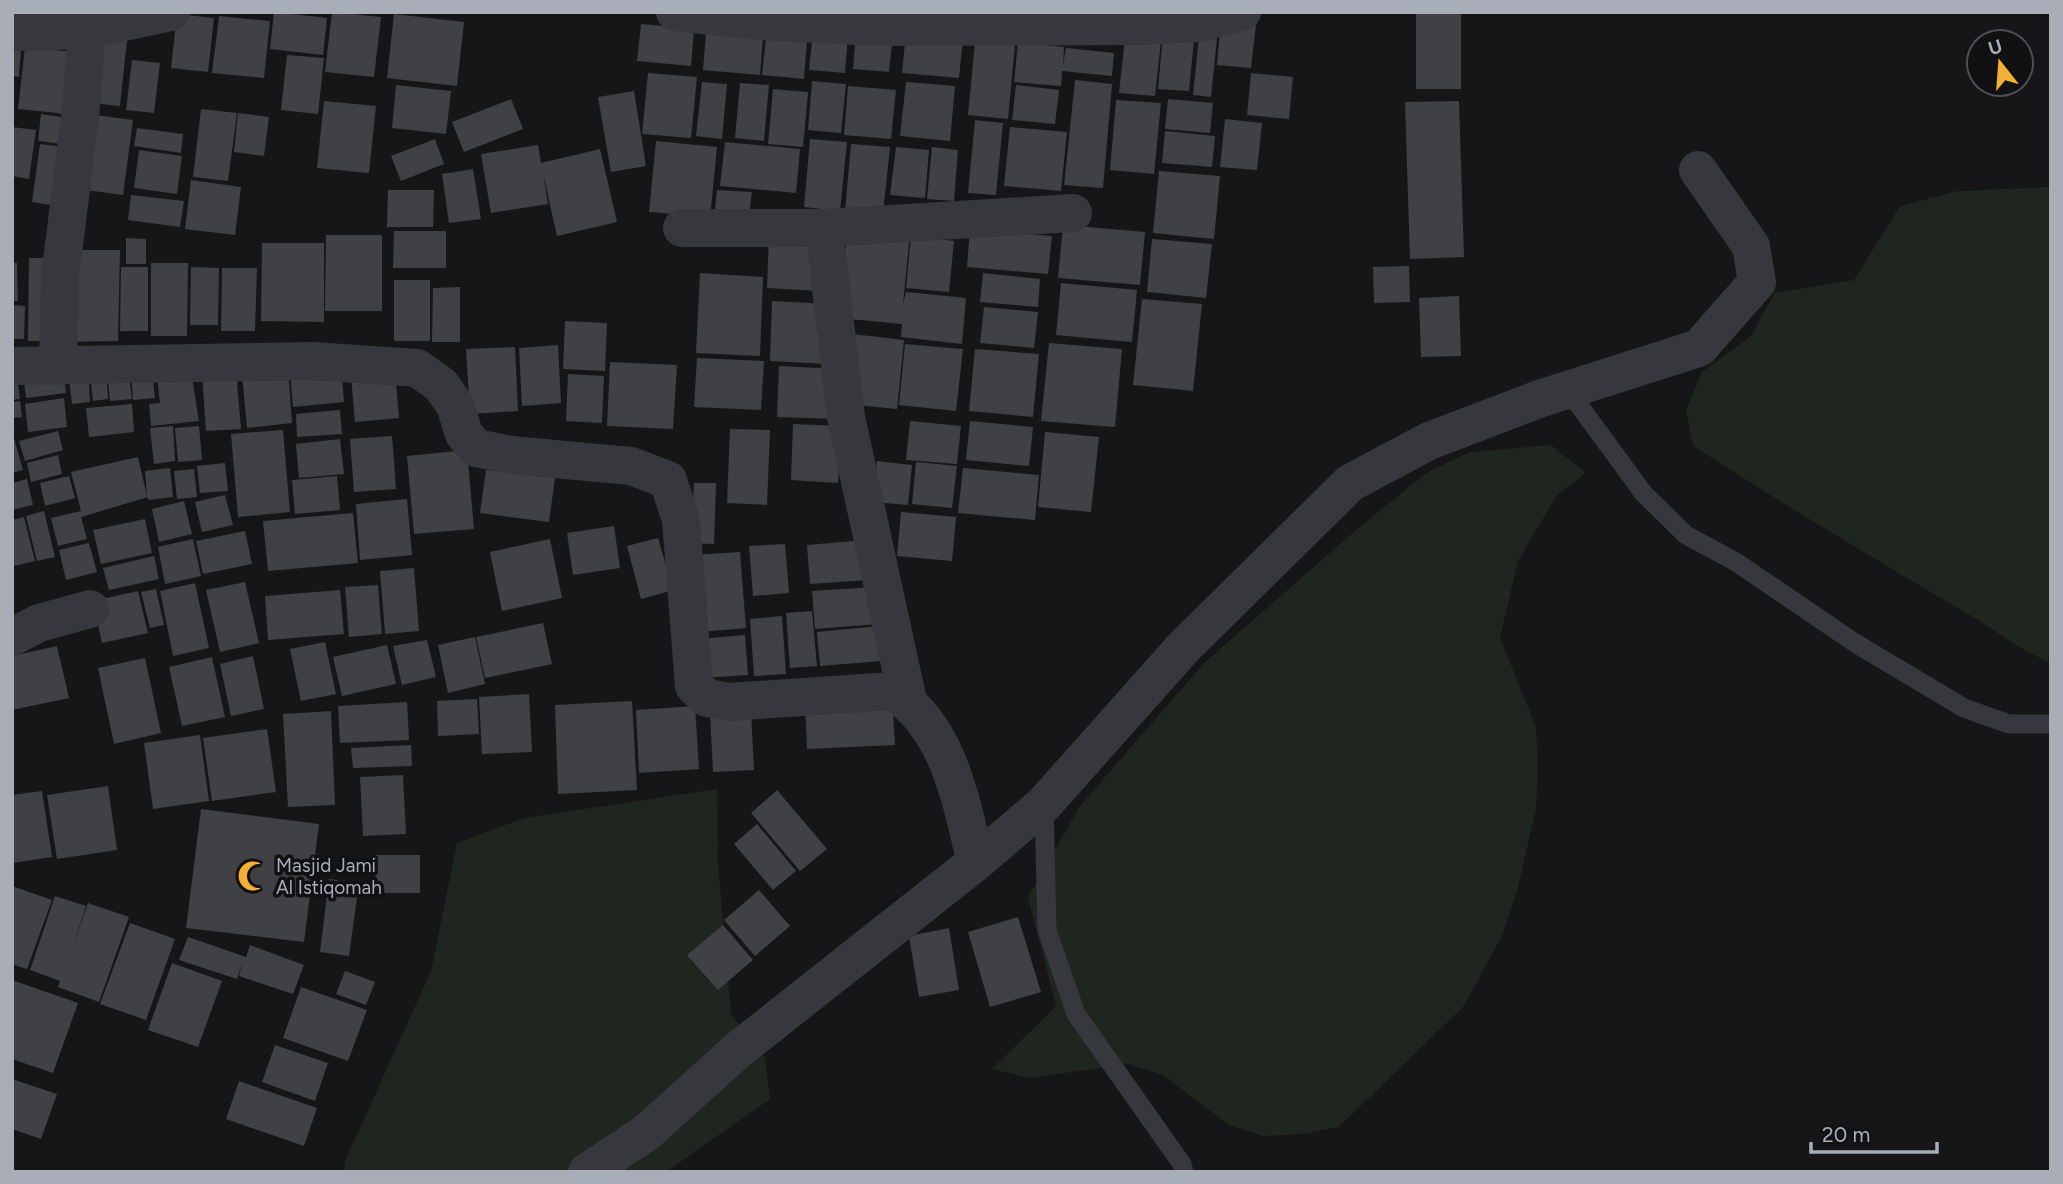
<svg xmlns="http://www.w3.org/2000/svg" width="2063" height="1184" viewBox="0 0 2063 1184" font-family="Figtree,sans-serif">
<style>
.green{fill:#1e261f}
.building{fill:#404145}
.lines{fill:none;stroke-linecap:round;stroke-linejoin:round}
.service{stroke:#37383d;stroke-width:19}
.minor{stroke:#37383d;stroke-width:38}
.labels{text-anchor:middle;dominant-baseline:central;stroke-width:7;stroke-linejoin:round;paint-order:stroke}
.poi-label{font-size:19px;fill:#a8adb8;stroke:#111113;text-anchor:start}
</style>
<rect width="100%" height="100%" fill="#161618"/>
<path class="green" d="M2051,187V662C2019,651 1993,628 1963,611C1872,558 1782,503 1693,446L1686,410L1702,372L1750,337L1775,293L1854,280L1900,206L1958,191Z
M1551,445L1586,473L1557,495L1518,561L1500,638L1536,727L1538,766L1536,809L1517,891L1502,936L1463,1007L1339,1127L1302,1134L1263,1136L1229,1125L1163,1075L1128,1064L1030,1078L992,1069L1056,1006L1028,897L1080,806L1204,663L1356,530L1425,474L1470,452Z
M717,789L718,864L731,1014L765,1058L770,1099L666,1172H344L345,1161L431,971L457,843L524,818Z"/>
<path class="building" d="M274,12L327,18L323,55L270,49Z
M332,12L381,17L374,77L325,72Z
M1416,12H1461V89H1416Z
M177,14L214,18L208,72L171,68Z
M394,14L464,22L457,86L387,78Z
M219,16L270,21L264,78L212,73Z
M1221,21L1256,24L1251,68L1217,65Z
M641,24L694,29L691,66L637,61Z
M1200,27L1218,29L1211,97L1193,95Z
M856,31L893,34L889,72L853,69Z
M706,32L763,37L760,75L703,70Z
M813,32L848,35L845,73L809,70Z
M906,33L963,38L959,78L902,73Z
M90,36L127,40L120,106L82,102Z
M1163,36L1194,39L1189,91L1158,89Z
M766,38L807,42L804,79L762,75Z
M1125,38L1161,41L1155,96L1119,93Z
M975,42L1015,45L1008,119L968,115Z
M1018,42L1064,47L1063,65L1066,48L1114,53L1112,76L1062,71L1061,86L1014,82Z
M12,47L21,48L19,77L12,76Z
M25,47L83,53L77,115L18,109Z
M287,55L324,58L318,114L281,110Z
M132,60L160,63L154,113L126,110Z
M648,73L697,77L691,138L642,134Z
M1251,73L1293,77L1289,119L1247,115Z
M1075,80L1112,84L1103,188L1064,185Z
M812,81L846,84L841,133L808,130Z
M702,82L727,84L722,139L696,136Z
M906,82L955,86L950,141L900,136Z
M740,83L769,85L764,141L735,138Z
M396,85L451,91L446,134L392,128Z
M1016,85L1059,90L1055,124L1012,120Z
M848,86L896,90L891,139L844,135Z
M773,89L808,92L803,147L768,144Z
M634,91L646,166L611,172L598,97Z
M511,99L523,129L464,152L452,122Z
M1168,99L1213,103L1210,133L1165,129Z
M1116,100L1161,103L1154,174L1110,170Z
M324,101L376,106L369,173L317,168Z
M1459,101L1464,257L1410,259L1405,102Z
M201,109L237,113L228,181L193,177Z
M238,113L269,117L264,156L234,152Z
M41,114L74,119L71,145L38,141Z
M88,114L133,120L123,195L78,189Z
M1225,119L1262,123L1257,170L1220,167Z
M975,120L1003,123L996,195L968,193Z
M12,127L36,130L29,179L12,176Z
M1010,127L1067,132L1061,191L1004,186Z
M137,128L183,134L181,153L134,146Z
M1165,131L1215,136L1212,167L1162,163Z
M435,139L444,164L401,181L391,156Z
M810,139L847,142L840,211L804,207Z
M656,141L717,147L710,217L649,212Z
M725,142L800,149L796,193L720,186Z
M40,144L72,148L64,207L32,202Z
M851,144L890,147L883,214L845,211Z
M538,145L541,163L600,149L617,222L557,236L543,173L548,204L491,213L481,154Z
M896,147L929,150L925,198L890,195Z
M932,147L958,150L954,201L927,199Z
M139,150L182,156L177,194L134,188Z
M473,169L481,219L449,223L442,174Z
M1159,171L1220,176L1214,239L1153,233Z
M191,180L241,187L235,235L185,229Z
M388,190H434L433,227H387Z
M717,190L752,192L748,222L714,219Z
M131,195L184,201L180,227L128,220Z
M1063,225L1145,232L1140,285L1058,278Z
M848,227L910,233L903,304L906,292L966,298L962,344L901,337L902,324L839,318Z
M970,229L1052,236L1048,274L967,267Z
M394,231H446V268H393Z
M326,235H382V311H325Z
M769,235L822,237L820,291L767,288Z
M911,236L954,241L949,292L906,288Z
M126,238L146,239V264H126Z
M1152,239L1212,244L1206,298L1147,292Z
M262,243H324V322L261,321Z
M64,250H120L118,341L63,342Z
M29,258H57L56,341H28Z
M12,262L17,263L18,301H12Z
M151,263H188L187,336H151Z
M1409,266L1410,302L1374,303L1373,267Z
M121,267H148V331H120Z
M191,267L219,268L218,325H190Z
M222,268H257L255,331H221Z
M700,273L763,277L760,356L696,353Z
M983,273L1040,279L1038,307L980,302Z
M394,280H430V341H394Z
M1061,283L1137,290L1132,342L1056,335Z
M460,287V342H432L433,288Z
M1459,296L1461,356L1421,357L1419,298Z
M1142,299L1202,304L1193,391L1133,385Z
M772,301L830,304L827,364L770,361Z
M12,305L25,306L24,339H12Z
M984,307L1038,312L1034,348L980,343Z
M565,321L607,323L605,371L563,369Z
M852,334L904,340L897,409L846,404Z
M1049,343L1122,349L1115,427L1041,421Z
M905,344L963,349L956,411L899,405Z
M558,345L561,403L522,406L519,348Z
M515,347L518,411L470,414L466,349Z
M975,349L1039,354L1033,417L969,411Z
M697,358L764,361L761,410L694,407Z
M610,362L677,365L673,429L607,426Z
M190,365L199,421L151,426L149,404L160,403L156,368Z
M341,365L344,402L293,407L290,369Z
M779,366L839,369L836,419L777,417Z
M63,368L66,393L26,398L23,373Z
M128,369L132,399L110,401L107,371Z
M152,369L155,398L133,400L131,371Z
M288,369L292,423L247,428L242,374Z
M88,370L90,402L72,404L68,371Z
M236,370L241,429L206,431L202,374Z
M16,371L20,399L12,400V372Z
M106,372L108,399L93,401L90,373Z
M395,372L399,418L355,422L351,376Z
M568,374L604,376L602,423L566,421Z
M64,398L67,427L28,432L25,404Z
M20,401L22,417L12,418V402Z
M132,404L134,432L89,437L86,408Z
M340,410L342,434L297,437L296,414Z
M910,421L961,426L957,464L906,460Z
M970,421L1033,427L1029,466L966,460Z
M793,424L841,426L838,483L791,480Z
M173,426L175,461L154,464L150,428Z
M199,426L202,460L178,462L175,428Z
M730,429L770,430L767,505L727,503Z
M283,430L290,512L238,517L231,434Z
M12,431L23,470L12,473Z
M58,431L63,450L25,461L19,441Z
M1045,432L1099,437L1091,512L1038,507Z
M392,436L396,489L354,492L350,439Z
M340,439L344,474L299,478L296,444Z
M467,450L474,529L414,534L407,456Z
M58,455L62,474L31,482L27,463Z
M138,457L147,496L145,471L170,468L173,497L148,500V497L81,517L87,539L58,546L51,518L81,511L71,472Z
M877,461L912,465L908,505L873,502Z
M916,462L957,466L952,508L912,504Z
M225,463L228,491L200,493L197,466Z
M963,468L1039,475L1035,520L958,513Z
M194,469L197,497L177,499L174,471Z
M486,470L555,478L549,522L480,513Z
M69,476L75,498L45,506L40,483Z
M337,476L340,510L295,514L292,480Z
M27,479L33,505L12,510V483Z
M694,483H716L714,544L691,543Z
M225,495L233,525L202,532L195,502Z
M407,499L412,555L360,560L356,504Z
M184,501L192,534L159,542L152,509Z
M44,511L55,557L37,561L26,516Z
M901,512L956,517L952,561L897,556Z
M353,513L358,563L268,571L263,521Z
M24,517L35,561L14,566L12,520Z
M145,519L152,553L101,564L93,530Z
M614,526L620,568L573,575L567,533Z
M245,531L252,564L203,574L196,541Z
M658,538L673,590L641,599L627,546Z
M193,539L201,576L165,584L158,547Z
M550,539L562,598L502,611L490,552Z
M865,540L868,580L810,584L807,545Z
M89,543L97,572L66,580L59,550Z
M785,544L789,593L753,596L749,546Z
M740,552L746,628L700,632L694,555Z
M154,556L159,579L109,590L103,568Z
M414,568L419,631L385,634L380,571Z
M245,582L259,643L220,652L206,590Z
M195,583L209,648L173,656L160,591Z
M378,585L382,634L349,637L345,587Z
M875,587L878,624L815,629L812,591Z
M156,589L164,625L150,628L141,592Z
M340,590L344,634L268,640L265,596Z
M138,591L148,633L102,643L93,601Z
M812,611L817,666L790,668L786,613Z
M782,616L786,674L754,676L750,619Z
M543,623L552,664L485,678L476,637Z
M879,626L882,661L820,666L817,632Z
M745,635L748,675L703,678L700,639Z
M475,637L485,684L448,693L438,645Z
M427,640L436,677L402,685L393,646Z
M325,642L336,694L301,701L290,649Z
M387,645L396,684L342,696L333,657Z
M57,646L69,698L12,710V656Z
M253,656L264,709L231,716L220,664Z
M212,657L225,717L182,726L169,667Z
M145,658L161,733L114,744L98,668Z
M529,694L532,752L482,754L479,697Z
M892,698L895,745L807,749L805,703Z
M477,699L479,734L438,736L437,701Z
M632,701L637,790L558,794L555,705Z
M407,702L409,740L340,743L338,706Z
M695,706L699,769L639,773L636,710Z
M751,710L754,770L713,772L710,712Z
M331,711L335,805L288,807L283,714Z
M267,729L276,792L212,801L203,738Z
M200,735L209,801L153,809L144,743Z
M411,745L412,766L353,768L351,748Z
M403,775L406,834L363,836L360,777Z
M108,786L117,850L57,859L47,795Z
M777,790L827,849L800,871L751,813Z
M42,791L52,857L12,863V795Z
M201,809L319,824L304,942L186,928Z
M757,824L796,871L773,890L734,844Z
M375,855H420V893H375Z
M329,879L359,883L349,956L320,952Z
M12,886L52,900L27,969L12,964Z
M759,890L790,926L755,956L724,920Z
M55,896L86,906L72,949L88,903L129,917L99,1002L58,987L60,981L30,970Z
M1018,917L1041,992L990,1007L968,932Z
M130,923L175,939L146,1020L100,1004Z
M723,925L753,960L718,990L687,955Z
M949,928L959,990L919,997L909,936Z
M188,937L246,957L250,945L304,965L293,994L239,976L242,963L237,979L179,960Z
M172,963L222,981L198,1047L148,1030Z
M345,971L375,982L366,1005L336,994Z
M12,980L78,1003L53,1073L12,1059Z
M301,987L367,1010L348,1061L283,1038Z
M275,1045L328,1063L315,1101L262,1082Z
M12,1079L57,1094L41,1139L12,1129Z
M239,1081L317,1108L304,1146L226,1119Z"/>
<g class="lines">
<path class="service" d="M1567,389L1644,494L1686,535L1736,562L1855,643L1964,708L2009,724H2051
M1044,805L1047,930L1076,1014L1182,1164L1184,1172"/>
<path class="minor" d="M675,12L758,21L877,27L1137,26L1201,23L1242,12
M12,32L87,30L171,12
M682,228H824L1073,213
M824,228L846,417L908,701
M58,364L60,277L80,117L87,30
M12,366L312,361L417,368L441,385L455,405L464,434L476,448L511,455L631,466L668,480L681,520L694,686L707,698L729,702L893,691C950,730 960,799 976,862
M12,637L39,623L90,609
M587,1172L646,1133L738,1050L976,862L1044,804L1182,649L1350,483L1429,441L1539,399L1699,348L1757,282L1751,246L1698,170"/>
</g>
<defs>
<g id="mosque-bare" transform="scale(2.415)"><path d="M3.5-4.9A6 6 0 1 0 3.5 4.9A5 5 0 1 1 3.5-4.9Z" fill="#f2b134" stroke="#111113" stroke-width="2.5" paint-order="stroke"/></g>
</defs>
<g fill-rule="evenodd">
<use href="#mosque-bare" x="253" y="876"/>
</g>
<g class="labels">
<g class="poi-label">
<text x="276" y="865">Masjid Jami<tspan x="276" dy="22">Al Istiqomah</tspan></text>
</g>
</g>
<rect width="2063" height="1184" fill="none" stroke="#a8adb8" stroke-width="28"/>
<g transform="translate(2000 63) rotate(343)"><circle r="33" fill="#111113" stroke="#4d4f55" stroke-width="2"/>
<path d="M0-5L12 26L0 18L-12 26Z" fill="#f2b134"/>
<text y="-10" font-size="19" font-weight="bold" text-anchor="middle" fill="#a8adb8">U</text>
</g>
<path d="M1811 1142v10h126v-10" fill="none" stroke="#a8adb8" stroke-width="3.5"/>
<text x="1822" y="1142" font-size="21" fill="#a8adb8" stroke="#111113" stroke-width="5" paint-order="stroke">20 m</text>
</svg>
